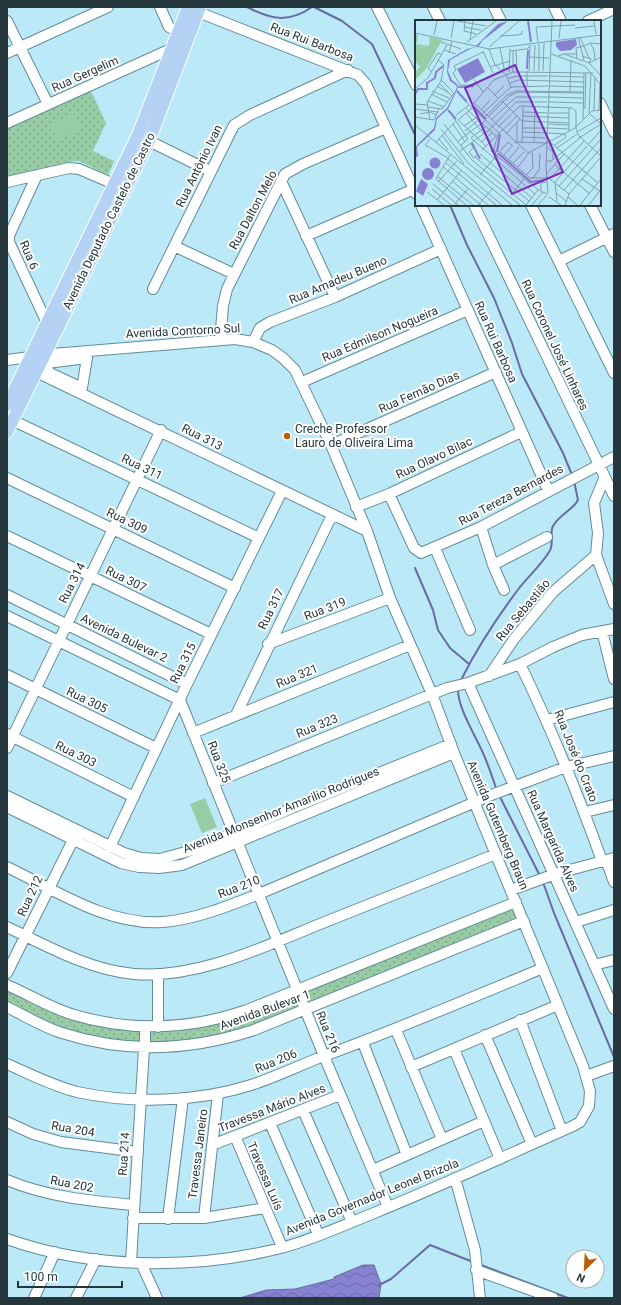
<svg xmlns="http://www.w3.org/2000/svg" width="621" height="1305" viewBox="0 0 621 1305" font-family="Roboto,sans-serif">
<style>
.grass{fill:url(#grass-dots)}
.pitch{fill:#97cca5}
.water{fill:url(#water-waves);stroke:#696ca4}
.lines{fill:none;stroke-linecap:round;stroke-linejoin:round}
.stream{stroke:#696ca4;stroke-width:2}
.minor-casing{stroke:#628c99;stroke-width:12}
.major-casing{stroke:#fff;stroke-width:14}
.minor{stroke:#fff;stroke-width:10}
.major{stroke:#b3d2f4;stroke-width:12}
.poi-dot{fill:#bb5f07;stroke:#fff;stroke-width:1.5}
.labels{text-anchor:middle;dominant-baseline:central;stroke-width:4;stroke-linejoin:round;paint-order:stroke}
.street-label{font-size:12px;fill:#25373c;stroke:#fff}
.poi-label{font-size:12px;fill:#25373c;stroke:#fff;text-anchor:start}
.inset-river{fill:none;stroke:#8682d1;stroke-width:2}
.inset-road{fill:none;stroke:#80a2ac;stroke-width:1}
.view{fill:#7b2cbf;fill-opacity:0.15;stroke:#7b2cbf;stroke-width:2}
.inset-edge{fill:none;stroke:#25373c;stroke-width:2}
</style>
<defs>
<pattern id="grass-dots" width="8" height="8" patternUnits="userSpaceOnUse"><rect width="8" height="8" fill="#97cca5"/><path d="M2 2h.1M6 6h.1" fill="none" stroke="#7ba688" stroke-width="1.8" stroke-linecap="round"/></pattern>
<pattern id="water-waves" width="16" height="10" patternUnits="userSpaceOnUse"><rect width="16" height="10" fill="#8682d1"/><path d="M0 5q4-4 8 0t8 0" fill="none" stroke="#6d6bab"/></pattern>
</defs>
<rect width="100%" height="100%" fill="#bce9f7"/>
<path class="grass" d="M91,91L106,123L93,151L114,161L108,175L79,161H74L7,177V129Z
M512,906L518,920L307,1004L302,991Z
M7,988L40,1004L142,1030L140,1044L62,1030L7,1004Z
M294,994L300,1008L219,1037L149,1044V1030H160Z"/>
<path class="pitch" d="M74,113L81,129L57,140L49,124Z
M205,798L217,827L202,833L190,804Z"/>
<path class="water" d="M363,1265H374L381,1284L379,1298H240L266,1290L295,1289L334,1279V1277Z"/>
<g class="lines">
<path class="stream" d="M247,7C272,20 289,23 312,7
M314,7L342,21L372,44L416,137
M450,205L467,245L494,298L512,343L522,374L563,453L572,475
M415,568L433,610L438,630L450,648L469,664
M461,680C477,648 498,616 520,587C529,576 541,565 549,552C555,544 549,533 553,526C560,514 573,510 578,500L574,481
M458,690C458,708 475,735 483,753C488,764 492,776 496,788
M500,797L539,874
M544,885L554,913L614,1057
M481,1265L568,1298
M379,1285L391,1279L430,1245L473,1262"/>
<g class="minor-casing">
<path id="minor" d="M160,7L169,27L185,35
M377,7L416,85
M433,7L440,21
M494,7L501,21
M554,7L561,21
M198,12L358,75L366,84L416,194
M7,21L48,104
M588,21L614,9
M7,53L108,7
M600,103L614,132
M7,123L173,48
M149,141L210,171
M37,175L13,227L9,236V242L47,323
M281,181L335,297
M7,182L69,168L79,169L114,184
M421,205L548,490
M474,205L614,496
M531,205L614,373
M590,205L614,252
M306,236L414,189
M174,246L234,274
M559,261L614,234
M153,289L234,125L250,115L348,70
M220,340L223,306L227,289L285,174L303,164L386,128
M253,342L260,328L270,322L335,297L441,249
M87,358L82,388L50,373L46,368L47,363Z
M7,360L52,354L235,339L253,342L272,350L283,358L295,370L331,445L367,531L390,598L432,694L454,753L583,1066L590,1091L589,1106L580,1122L573,1126C507,1155 441,1186 374,1213C344,1225 312,1240 281,1248C194,1270 91,1269 7,1239
M30,369L367,531
M302,382L468,310
M12,420L259,538
M331,445L496,372
M7,478L235,588
M389,494L414,548L421,553L481,527L614,457
M356,507L389,494L521,432
M481,527L493,565L504,590
M7,536L211,634
M435,548L470,630
M596,555L614,604
M493,565L547,537
M7,595L187,684
M7,616L180,700L324,1056L388,1207
M602,631L614,679
M268,644L390,598
M520,664C551,728 578,794 602,861
M7,675L156,748
M489,676L514,639L553,592L596,555L598,533L594,503L604,479
M468,683L614,1009
M236,715L332,515
M547,720L614,702
M193,733L410,645
M7,734L134,797
M7,748L161,430
M213,783L447,688L468,683L520,664L553,647L582,635L614,629
M7,796L124,853L141,858L160,859L200,848L297,806L451,744
M7,807L121,863L139,867L159,868L182,865L454,753
M585,812L614,805
M110,847L187,684L282,491
M606,860L614,882
M7,867C55,890 108,926 163,922C197,919 228,906 259,894L494,794L566,767L614,756
M511,890L555,874L614,858
M576,922L614,910
M7,927C47,946 89,970 134,974C199,979 265,946 325,922C382,899 439,877 496,854
M594,965L614,960
M7,973L76,834
M158,974V1027
M7,985C28,994 49,1007 71,1014C129,1032 190,1030 247,1010L516,902
M7,1007C25,1016 43,1027 62,1033C127,1054 190,1051 254,1030L524,921
M520,1020L562,1131
M396,1030L442,1139
M485,1035L532,1144
M363,1043L407,1155
M145,1048V1027
M454,1049L500,1159
M7,1064C30,1074 53,1086 77,1092C132,1104 198,1102 251,1085C276,1077 300,1065 324,1056C398,1029 471,998 543,968
M411,1067L558,1005
M586,1076L614,1066
M303,1110L352,1222
M7,1122L33,1134L61,1142L138,1152
M270,1123L318,1234
M235,1136L282,1247
M212,1145L340,1095
M373,1170L484,1121
M455,1178L475,1250L480,1298
M7,1180C47,1197 91,1201 134,1205
M133,1218H204L265,1208
M204,1218L218,1094
M168,1219L183,1098
M131,1262L144,1048
M141,1263L157,1298
M476,1270L553,1298
M34,1298L55,1252
M76,1298L96,1259"/>
</g>
<g class="major-casing">
<path id="major" d="M7,405L138,135L188,7
M7,432L149,141L200,7"/>
</g>
<use href="#minor" class="minor"/>
<use href="#major" class="major"/>
</g>
<circle class="poi-dot" cx="287" cy="436" r="4"/>
<g class="labels">
<g class="street-label">
<text transform="translate(312 42) rotate(21)">Rua Rui Barbosa</text>
<text transform="translate(85 74) rotate(-24)">Rua Gergelim</text>
<text transform="translate(199 166) rotate(-64)">Rua Antônio Ivan</text>
<text transform="translate(253 210) rotate(-62)">Rua Dalton Melo</text>
<text transform="translate(109 221) rotate(-64)">Avenida Deputado Castelo de Castro</text>
<text transform="translate(29 255) rotate(67)">Rua 6</text>
<text transform="translate(338 280) rotate(-23)">Rua Amadeu Bueno</text>
<text transform="translate(183 331) rotate(-3)">Avenida Contorno Sul</text>
<text transform="translate(380 334) rotate(-23)">Rua Edmilson Nogueira</text>
<text transform="translate(496 342) rotate(66)">Rua Rui Barbosa</text>
<text transform="translate(555 345) rotate(65)">Rua Coronel José Linhares</text>
<text transform="translate(419 392) rotate(-24)">Rua Fernão Dias</text>
<text transform="translate(202 437) rotate(27)">Rua 313</text>
<text transform="translate(434 458) rotate(-25)">Rua Olavo Bilac</text>
<text transform="translate(142 467) rotate(26)">Rua 311</text>
<text transform="translate(511 495) rotate(-28)">Rua Tereza Bernardes</text>
<text transform="translate(127 521) rotate(26)">Rua 309</text>
<text transform="translate(126 579) rotate(26)">Rua 307</text>
<text transform="translate(72 583) rotate(-63)">Rua 314</text>
<text transform="translate(271 609) rotate(-64)">Rua 317</text>
<text transform="translate(325 609) rotate(-21)">Rua 319</text>
<text transform="translate(523 610) rotate(-50)">Rua Sebastião</text>
<text transform="translate(124 638) rotate(26)">Avenida Bulevar 2</text>
<text transform="translate(183 663) rotate(-64)">Rua 315</text>
<text transform="translate(297 676) rotate(-22)">Rua 321</text>
<text transform="translate(87 700) rotate(26)">Rua 305</text>
<text transform="translate(317 726) rotate(-22)">Rua 323</text>
<text transform="translate(76 754) rotate(26)">Rua 303</text>
<text transform="translate(576 756) rotate(68)">Rua José do Crato</text>
<text transform="translate(219 762) rotate(69)">Rua 325</text>
<text transform="translate(281 810) rotate(-22)">Avenida Monsenhor Amarilio Rodrigues</text>
<text transform="translate(498 825) rotate(67)">Avenida Gutemberg Braun</text>
<text transform="translate(553 841) rotate(66)">Rua Margarida Alves</text>
<text transform="translate(239 887) rotate(-21)">Rua 210</text>
<text transform="translate(30 896) rotate(-65)">Rua 212</text>
<text transform="translate(265 1010) rotate(-20)">Avenida Bulevar 1</text>
<text transform="translate(328 1032) rotate(68)">Rua 216</text>
<text transform="translate(276 1061) rotate(-22)">Rua 206</text>
<text transform="translate(272 1108) rotate(-21)">Travessa Mário Alves</text>
<text transform="translate(73 1129) rotate(10)">Rua 204</text>
<text transform="translate(124 1154) rotate(-86)">Rua 214</text>
<text transform="translate(198 1154) rotate(-83)">Travessa Janeiro</text>
<text transform="translate(265 1176) rotate(67)">Travessa Luís</text>
<text transform="translate(72 1184) rotate(11)">Rua 202</text>
<text transform="translate(372 1197) rotate(-22)">Avenida Governador Leonel Brizola</text>
</g>
<g class="poi-label">
<text x="295" y="429">Creche Professor<tspan x="295" dy="14">Lauro de Oliveira Lima</tspan></text>
</g>
</g>
<g transform="translate(415 20)">
<rect width="186" height="186" fill="#bce9f7"/>
<path d="M0,14L3,15L2,24L14,26L15,17L27,20L11,49L2,33L5,31L8,33L10,27L2,26Z" fill="#97cca5"/>
<path d="M0,22L2,26L12,28L13,34L2,32L11,49L0,60V52L5,47L0,41Z" fill="#97cca5"/>
<path d="M93,1L67,21L64,26L55,29L35,40L33,51L37,60L43,65L42,70L33,89L22,99L20,110L2,127L3,136L0,138L1,126L19,108L21,98L32,88L40,72L42,66L35,61L32,52L33,40L52,29L60,27L83,4ZM161,19L162,25L156,30L145,31L141,26V22ZM63,38L70,52L50,63L42,49ZM14.5 143a5.5 5.5 0 1 1 11 0a5.5 5.5 0 1 1-11 0ZM7 154a6 6 0 1 1 12 0a6 6 0 1 1-12 0ZM6,159L13,164L8,176L1,171Z" fill="#8682d1"/>
<path class="inset-river" d="M113,1L116,22M112,49L113,30M43,67L59,66M42,71L52,82M0,74L3,69H12V63L20,58L21,52L28,46M59,87L71,99M33,90L41,99M57,123L65,139M82,132L85,114M84,134L116,162L130,160"/>
<path class="inset-road" d="M42,1L71,6M50,1L49,11L61,14M179,1L181,14M49,7L66,10M160,8L180,6M0,13L74,29L186,15M19,15L22,1M85,16L102,15L107,14V11M163,17L169,40M165,17L174,38M36,18L39,1M144,18L146,1M55,20L58,1M26,22L46,29M52,22L81,1M123,22L121,7L160,5M175,23L179,30L180,40M169,26L175,23L186,24M74,27L104,1M85,28L89,48L87,51M74,29L80,45L90,54M29,30L41,34M101,30L102,51M68,31L78,53M95,31L112,29L115,26M34,33L37,21M136,34L170,46L186,65M149,34H162M143,36L149,34L174,43L186,56M167,36L176,39L174,43M115,37L134,38M162,38L161,28L169,26M174,43L186,37M75,47L95,41M114,51L115,25M119,51L120,25M124,51V24M128,51L129,23M17,52L13,48L23,33L26,34M94,52L95,29M98,52V30M176,53L174,93L186,104M178,53L98,52L79,60L59,83L113,133L160,108L177,91L186,90M91,54L96,68M135,56L169,57M58,58L68,72M93,58L104,56H133M24,63L37,76M95,63L104,60L169,62M63,65H45L38,53L41,50L39,46L68,32M22,66L34,73M112,66V51M135,66L169,67M72,67L83,78M0,69L13,58L32,25M17,71L34,78M155,71L156,40M16,74L32,82M80,75L89,66M134,77L168,78M13,81L29,87M87,81L107,101L132,102M134,82L168,83M52,83L84,113M0,84L12,85M12,87L27,89L39,73L26,60M51,88L67,104M57,88L43,100L71,126M0,89L22,92M170,89L171,53M66,90L75,80M179,90L180,57M184,90L185,63M108,92L132,93M51,93L76,122M68,93L96,67L133,66M134,93H154M5,94L15,92L21,95M36,94L53,119L46,125M41,95L54,85M71,96L92,75L101,71L168,72M108,96L154,98M0,97L19,100L24,89M73,97L93,77L102,72L168,73M15,100L12,82L26,61L29,45L23,40M76,100L101,77H133M168,100L169,53M133,102L154,103M67,103L81,116M29,104L57,140L111,185M38,104L50,122M133,104L154,105M0,105L97,185M49,106L62,97M70,107L56,118L120,174M83,107L105,86L157,88L161,91V109L164,116L186,136M107,108H132M133,108L154,109M26,109L54,144L105,185M50,111L64,100M154,111V88M107,112L131,113M162,112L186,98M133,113L150,114M91,114L105,99M27,115L49,144M107,117L131,118M164,118L186,104M15,119L10,125L33,138M24,119L33,130M43,121L71,100M21,122L40,102M66,122L77,113M99,122L132,123M102,122V102M107,122L108,87M119,122L120,87M135,122L183,163M55,123L63,134L59,138L54,132L58,128M140,125L151,117L150,114M173,125L186,110M132,127L138,132V139M142,128L162,114M67,130L102,96M75,130L122,169L132,174M45,131L74,110L101,82H132M85,132L115,158H131M65,134L117,178M35,135L21,159L51,185M81,135L79,128L83,115M89,135L98,125M60,137L114,181M33,139L87,185M94,139L104,127M132,141H136L165,118M31,143L81,185M98,143L109,132M140,145L175,174M28,147L73,185M103,147L114,133M132,153L149,134M65,155L93,122L98,126M111,155L118,148L117,132M22,156L58,185M131,156L154,174M136,158L169,121M117,159L124,150L125,134M167,159L186,172M37,161L66,185M23,162L42,141M18,164L43,185M144,166L186,119M17,169L36,185M126,170V163L132,162M149,170L186,128M12,172L29,185M141,173L151,181M97,174L109,159M133,174L131,146L137,1M134,177L146,185M153,177L162,185M22,180L46,151M142,181L140,162L172,126M39,185L53,169M63,185L78,168M111,185L123,170M117,185L128,172M123,185L132,175M150,185L154,174L186,137M165,185L186,159M174,185L186,169"/>
<path class="view" d="M100,45L148,152L97,174L50,68Z"/>
<rect width="186" height="186" class="inset-edge"/>
</g>
<rect width="621" height="1305" fill="none" stroke="#25373c" stroke-width="16"/>
<g transform="translate(585 1269) rotate(204)"><circle r="19" fill="#ffffff" stroke="#a8afb1"/>
<path d="M0-3L7 15L0 10L-7 15Z" fill="#bb5f07"/>
<text y="-6" font-size="11" font-weight="bold" text-anchor="middle" fill="#25373c">N</text>
</g>
<path d="M18 1281v6h104v-6" fill="none" stroke="#25373c" stroke-width="2"/>
<text x="24" y="1281" font-size="12" fill="#25373c" stroke="#ffffff" stroke-width="3" paint-order="stroke">100 m</text>
</svg>
